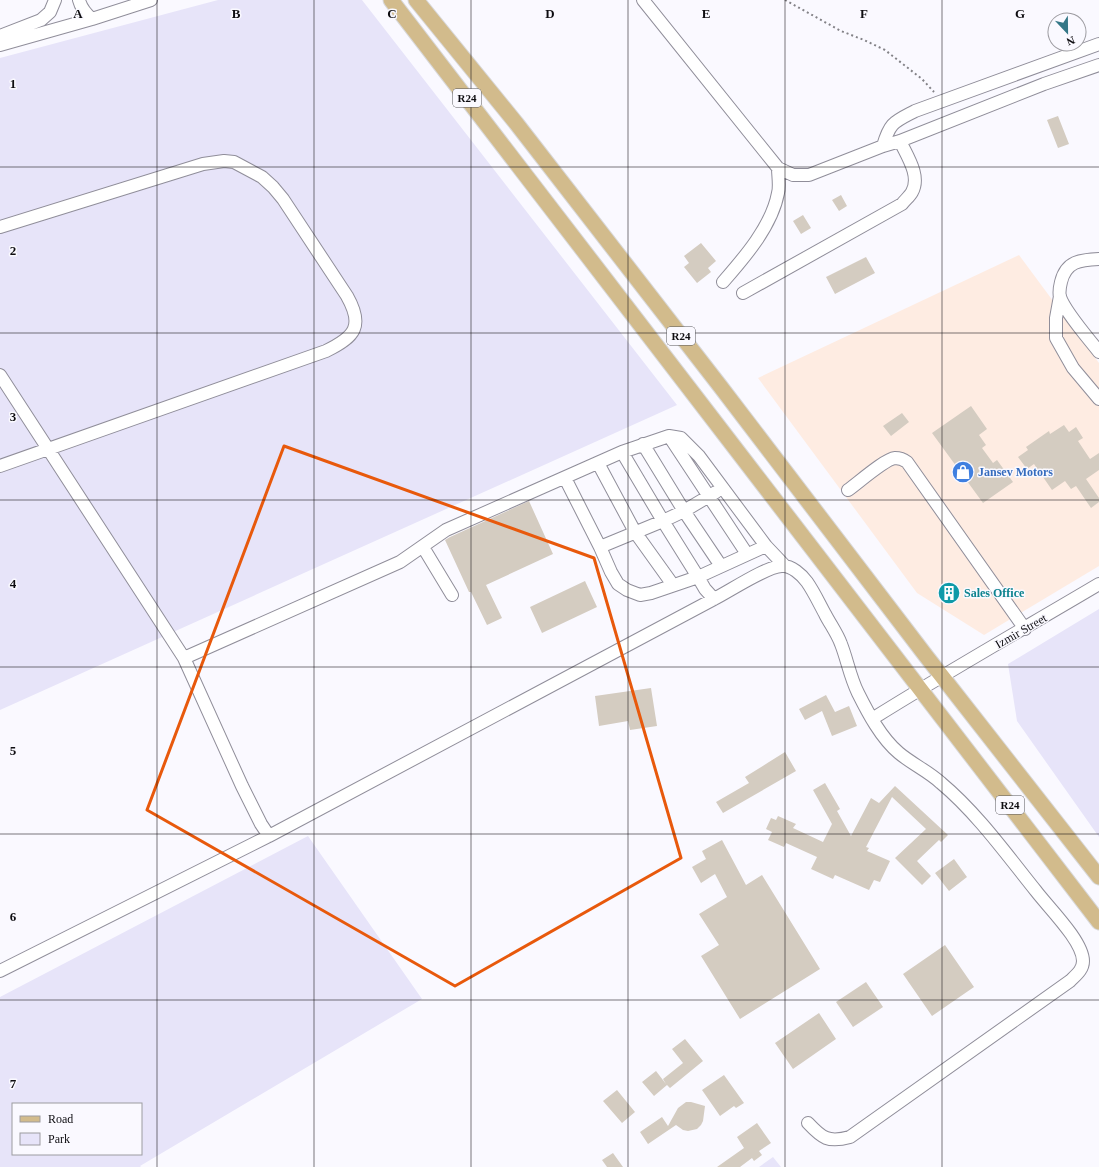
<svg xmlns="http://www.w3.org/2000/svg" width="1099" height="1167" viewBox="0 0 1099 1167" font-family="Georgia,serif">
<style>
.commercial{fill:#feece2}
.green{fill:#e7e4f9;fill-rule:evenodd}
.building{fill:#d4ccc1}
.lines{fill:none;stroke-linecap:round;stroke-linejoin:round}
.minor-casing{stroke:#908e9a;stroke-width:14}
.major-casing{stroke:#d8d8d9;stroke-width:17}
.path{stroke:#838287;stroke-width:2;stroke-dasharray:2 3;stroke-linecap:butt}
.minor{stroke:#fff;stroke-width:12}
.major{stroke:#d2bb8c;stroke-width:15}
.marked{fill:none;stroke:#e8590c;stroke-width:3;stroke-linejoin:round}
.grid{fill:none;stroke:#0e0d11;stroke-width:1;stroke-opacity:0.55}
.labels{text-anchor:middle;dominant-baseline:central;stroke-width:3;stroke-linejoin:round;paint-order:stroke}
.shield{fill:#faf9ff;stroke:#555458;stroke-width:1}
.shield-label{font-size:11px;font-weight:bold;fill:#0e0d11}
.shop-label{font-size:12px;font-weight:bold;fill:#366cbe;stroke:#faf9ff;text-anchor:start}
.culture-label{font-size:12px;font-weight:bold;fill:#0d838f;stroke:#faf9ff;text-anchor:start}
.street-label{font-size:12px;fill:#0e0d11;stroke:#faf9ff}
.grid-label{font-size:13px;text-anchor:middle;font-weight:bold;fill:#0e0d11;stroke:#faf9ff;stroke-width:3;stroke-linejoin:round;paint-order:stroke}
</style>
<rect width="100%" height="100%" fill="#faf9ff"/>
<path class="commercial" d="M1019,255L1099,363V566L984,635L917,593L758,378Z"/>
<path class="green" d="M218,0H362L677,405L0,710V58Z
M1099,609V837L1017,721L1008,664Z
M308,836L422,999L140,1166L141,1167H0V997ZM13,1104H141V1154H13Z
M773,1157L781,1167H759Z"/>
<path class="building" d="M1058,116L1069,144L1058,148L1047,120Z
M841,195L847,206L839,211L832,200Z
M803,215L811,228L801,234L793,221Z
M701,243L716,261L708,268L711,272L697,283L684,267L689,263L684,256Z
M866,257L875,273L835,294L826,277Z
M971,406L987,429L979,435L986,445L982,448L993,463L997,460L1013,482L983,503L932,433Z
M902,413L909,422L891,436L883,426Z
M1064,425L1069,432L1076,427L1083,438L1078,441L1090,459L1099,453V470L1086,479L1099,498V502L1091,508L1076,486L1071,489L1065,481L1052,490L1034,464L1027,469L1018,457L1028,450L1026,447L1049,431L1050,434Z
M529,501L553,554L486,585L502,618L487,625L471,592H469L445,540L450,537Z
M585,581L597,607L542,633L530,607Z
M948,583L960,594L951,603L939,592Z
M651,688L657,726L630,730L628,721L599,726L595,696Z
M826,695L835,712L849,706L857,726L832,736L822,711L805,720L799,709Z
M785,752L796,771L723,813L716,802L749,783L745,777Z
M825,783L840,809L837,811L851,836L871,798L879,803L895,786L948,835L941,842L939,840L917,861L931,876L922,885L895,858L926,829L892,797L866,847L869,848L867,851L890,861L880,882L874,880L869,890L835,875L833,879L811,869L817,857L786,843L784,847L768,840L772,832L766,829L771,818L776,820L778,816L796,824L793,828L823,842L832,824L813,790Z
M722,840L746,885L762,875L820,969L740,1019L701,956L719,945L699,914L727,897L715,874L701,883L692,867L706,859L702,851Z
M954,859L967,877L949,891L935,873Z
M945,945L974,987L932,1016L903,974Z
M866,982L883,1007L853,1027L836,1002Z
M819,1013L836,1039L793,1069L775,1043Z
M685,1039L703,1061L670,1088L667,1085L654,1096L642,1082L656,1071L666,1084L663,1079L683,1063L672,1049Z
M724,1075L744,1103L736,1108L734,1106L720,1116L702,1090Z
M617,1090L635,1112L622,1123L603,1101Z
M686,1102H691L705,1106L703,1121L701,1125L697,1129L688,1131L683,1130L676,1125L648,1144L640,1132L662,1117L668,1126L678,1108Z
M757,1123L771,1143L759,1151L762,1155L754,1161L752,1158L740,1167H717L744,1148L737,1137Z
M613,1153L623,1167H607L602,1160Z"/>
<g class="lines">
<g class="minor-casing">
<path id="minor" d="M79,0C81,8 85,13 92,19
M643,0L778,168L793,175H809L883,146L900,141L1044,84L1099,65
M0,36L41,20L50,12L55,0
M0,45L92,19L151,0
M883,146C890,122 894,122 915,111L1099,44
M0,227L203,164L224,161L234,162L262,177L273,187L283,199L347,296C364,326 355,337 326,351L0,466
M1099,259C1080,260 1066,261 1061,282C1060,286 1059,293 1060,297C1065,312 1089,339 1099,352
M723,282C744,258 772,226 778,193C780,186 778,176 778,168
M743,293L902,204C905,200 910,196 912,192C921,176 907,156 900,141
M1060,296L1056,318V338L1073,368L1099,399
M0,375L184,658L242,786L261,824L269,836
M669,436L747,554
M643,444L684,511L721,566
M622,452L663,521L698,577L766,546L784,565
M598,463L635,532L673,585
M565,478L600,547L611,572L618,584L627,590L640,595L651,593L698,577L705,589L714,599
M848,490C858,483 885,459 895,458C900,458 903,459 907,462L1025,629
M423,547L452,595
M600,547L663,521L684,511L716,492
M184,658L400,562L446,530L622,452L669,436L681,438L699,456L766,546
M872,719C947,672 1023,629 1099,584
M0,971L269,836L714,599C730,591 767,566 782,566C791,565 802,575 807,582C814,592 819,603 825,614C830,624 837,633 841,644C847,659 850,677 858,693C868,713 881,738 899,753C912,764 928,771 941,783C977,813 1007,855 1036,891C1048,907 1083,941 1083,961C1083,970 1076,975 1070,981L850,1137C828,1143 822,1138 808,1123"/>
</g>
<g class="major-casing">
<path id="major" d="M391,0L1099,922
M416,0L516,123L720,386L926,656L1099,877"/>
</g>
<path class="path" d="M785,0L841,31L864,40L885,50L922,79L934,92"/>
<use href="#minor" class="minor"/>
<use href="#major" class="major"/>
</g>
<path class="marked" d="M284,446L594,558L681,858L455,986L147,810Z"/>
<path class="grid" d="M157,0V1167M314,0V1167M471,0V1167M628,0V1167M785,0V1167M942,0V1167M0,167H1099M0,333H1099M0,500H1099M0,667H1099M0,834H1099M0,1000H1099"/>
<defs>
<g id="shop-disc" transform="scale(1.15)"><circle r="9.5" fill="#3f7fe0" stroke="#faf9ff"/><path d="M-5-2.5h2.3a2.7 3.5 0 0 1 5.4 0H5L5.5 6h-11ZM-1.5-2.5h3a1.5 2.3 0 0 0-3 0Z" fill="#fff"/></g>
<g id="building-disc" transform="scale(1.15)"><circle r="9.5" fill="#0f9aa8" stroke="#faf9ff"/><path d="M-4-6H4V6H1V3H-1V6H-4ZM-2.5-4.3h1.7v1.8h-1.7ZM.8-4.3h1.7v1.8H.8ZM-2.5-1h1.7V.8h-1.7ZM.8-1h1.7V.8H.8Z" fill="#fff"/></g>
</defs>
<g fill-rule="evenodd">
<use href="#shop-disc" x="963" y="472"/>
<use href="#building-disc" x="949" y="593"/>
</g>
<g class="labels">
<g class="shield">
<rect x="453" y="89" width="28" height="18" rx="3"/>
<rect x="667" y="327" width="28" height="18" rx="3"/>
<rect x="996" y="796" width="28" height="18" rx="3"/>
</g>
<g class="shield-label">
<text x="467" y="98">R24</text>
<text x="681" y="336">R24</text>
<text x="1010" y="805">R24</text>
</g>
<g class="shop-label">
<text x="978" y="472">Jansev Motors</text>
</g>
<g class="culture-label">
<text x="964" y="593">Sales Office</text>
</g>
<g class="street-label">
<text transform="translate(1021 631) rotate(-30)">Izmir Street</text>
</g>
</g>
<g class="grid-label">
<text x="78" y="18">A</text>
<text x="236" y="18">B</text>
<text x="392" y="18">C</text>
<text x="550" y="18">D</text>
<text x="706" y="18">E</text>
<text x="864" y="18">F</text>
<text x="1020" y="18">G</text>
<text x="13" y="88">1</text>
<text x="13" y="255">2</text>
<text x="13" y="421">3</text>
<text x="13" y="588">4</text>
<text x="13" y="755">5</text>
<text x="13" y="921">6</text>
<text x="13" y="1088">7</text>
</g>
<rect x="12" y="1103" width="130" height="52" fill="#faf9ff" stroke="#9c9ba0"/>
<rect x="20" y="1116" width="20" height="6" fill="#d2bb8c" stroke="#9c9ba0"/>
<text x="48" y="1123" font-size="12" fill="#0e0d11">Road</text>
<rect x="20" y="1133" width="20" height="12" fill="#e7e4f9" stroke="#9c9ba0"/>
<text x="48" y="1143" font-size="12" fill="#0e0d11">Park</text>
<g transform="translate(1067 32) rotate(158)"><circle r="19" fill="#faf9ff" stroke="#9c9ba0"/>
<path d="M0-3L7 15L0 10L-7 15Z" fill="#347787"/>
<text y="-6" font-size="11" font-weight="bold" text-anchor="middle" fill="#0e0d11">N</text>
</g>
</svg>
